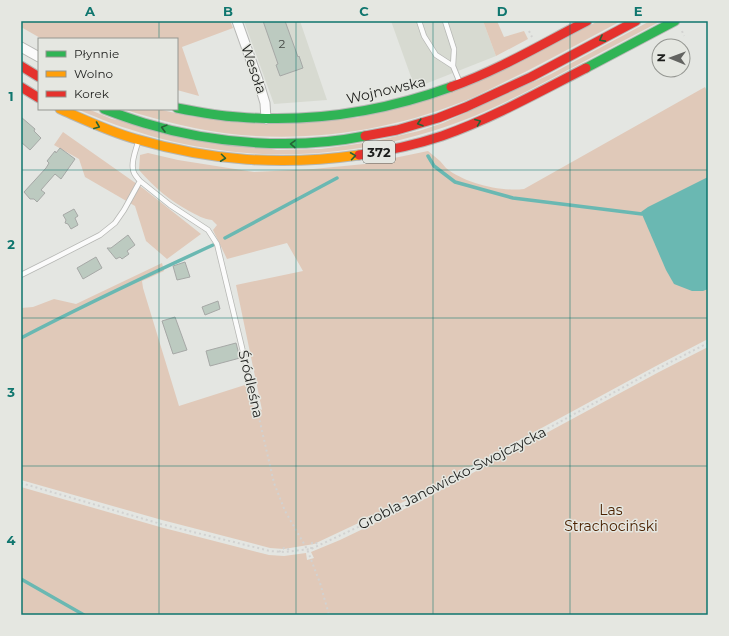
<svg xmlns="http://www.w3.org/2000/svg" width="729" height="636" viewBox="0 0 729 636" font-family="Montserrat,sans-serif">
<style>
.built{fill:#d7dad1}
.green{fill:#e0c9b9}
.water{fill:#6ab8b2}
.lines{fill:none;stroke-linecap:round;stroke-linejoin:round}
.stream{stroke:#6ab8b2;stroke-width:3.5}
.building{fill:#bccac0;stroke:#a6a8a6}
.lane-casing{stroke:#b6b7b4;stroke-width:6}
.street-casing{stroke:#b6b7b4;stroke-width:11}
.fast-casing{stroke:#b6b7b4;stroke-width:11}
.slow-casing{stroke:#b6b7b4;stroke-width:11}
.jam-casing{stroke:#b6b7b4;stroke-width:11}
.path{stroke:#d2d2d1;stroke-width:2;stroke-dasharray:2 3;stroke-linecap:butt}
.lane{stroke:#fbfbfb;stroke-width:4.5}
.street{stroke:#fbfbfb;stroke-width:9}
.fast{stroke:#30b455;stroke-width:9}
.slow{stroke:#ff9f0a;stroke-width:9}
.jam{stroke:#e5322d;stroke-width:9}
.oneway{stroke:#266236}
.grid{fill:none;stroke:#0f766e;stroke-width:1;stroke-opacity:0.55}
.labels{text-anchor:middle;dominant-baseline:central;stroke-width:3;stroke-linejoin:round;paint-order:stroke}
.number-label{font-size:12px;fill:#454945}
.shield{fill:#e5e7e1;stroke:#595a57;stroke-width:1}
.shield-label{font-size:13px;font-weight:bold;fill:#1d1e1c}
.street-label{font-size:14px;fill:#1d1e1c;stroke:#e5e7e1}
.park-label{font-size:14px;fill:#4b2100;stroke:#e5e7e1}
.neatline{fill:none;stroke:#0f766e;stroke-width:1.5}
.grid-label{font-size:13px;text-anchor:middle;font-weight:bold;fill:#0f766e}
</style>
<rect width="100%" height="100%" fill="#e4e6e2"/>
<path class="built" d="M244,21H300L327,100L274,104Z
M391,21H483L496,56L415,88Z"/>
<path class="green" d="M21,21H230L233,28L182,47L199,96L177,90V39H42L21,27Z
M483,21H497L504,37L524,31L528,39L496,56Z
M598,21H621C589,38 558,55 525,72C508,80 491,89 474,97C401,128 320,142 241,135C200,131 161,121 123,109H157L194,117L357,118L565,39Z
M650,21H661C628,38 595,56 562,73C530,90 497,107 464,120C389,149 299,162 220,150C189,146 158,139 129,129C111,124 94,116 77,109H88L112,119L277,150L321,149L371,142L419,131L443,123L551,74Z
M705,87L708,93V339L656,366L418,495L314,544L284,549L270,548L162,520L21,480V308L33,307L54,299L76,304L162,263L164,271L142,281L143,288L179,406L248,384L250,404L262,410L236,285L303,271L287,243L227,259L213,230L217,225L212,220C203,219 197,215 189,211C169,200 155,188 139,170L140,155L148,153L178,160L254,172L313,169L365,164L428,151C432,154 436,158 440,161C442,163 444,166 446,168C464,183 501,192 524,189Z
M63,132L144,189L201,234L167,259L146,241L135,206L85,177L79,159L54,145Z
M708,347V615H21V487L160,527L269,555L284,556L306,553L307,560L314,558L311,552L340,540L421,501L659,372Z"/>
<path class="water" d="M708,177V289L703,291H692L674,284L666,270L641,212L648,207Z"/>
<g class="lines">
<path class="stream" d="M428,156L434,166L455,182L513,198L642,214
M225,238L337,178
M21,338C84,305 148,275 213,245
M21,579L84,615"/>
</g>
<path class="building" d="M263,21H285L298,57L299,56L303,68L280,76L276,65L278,64Z
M21,117L35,129L34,131L41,138L30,150L21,142Z
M60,148L75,159L61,179L55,174L41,190L45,193L37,202L34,199H30L24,192L46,168L49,163L47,161L55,151L56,153Z
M74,209L78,216L75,218L78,225L71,229L68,224L65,223L66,220L63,215Z
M128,235L135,245L127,251L129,254L122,259L120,257L116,259L107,248H111Z
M96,257L102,268L83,279L77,268Z
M185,262L190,277L177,280L173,266Z
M218,301L220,309L205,315L202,307Z
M175,317L187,350L173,354L162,321Z
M236,343L240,358L210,366L206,351Z"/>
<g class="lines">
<g class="lane-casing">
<path id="lane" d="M419,21L424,36L436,55L453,66
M445,21L454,49L453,66L460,83
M140,181L170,205L208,230L217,244L252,389
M21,275L53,259L100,235L115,223L124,210L140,181C137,177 133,174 133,169C131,161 136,150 138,142"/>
</g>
<g class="street-casing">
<path id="street" d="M237,21L258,80L265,103L266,119
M21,47L39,57"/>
</g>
<g class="fast-casing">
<path id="fast" d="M586,68L675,21
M177,108C197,112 217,116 238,117C311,123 382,112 451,87
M104,109C117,114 131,119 144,123C213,144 295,150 365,136"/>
</g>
<g class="slow-casing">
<path id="slow" d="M60,109C85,120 110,132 136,139C211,161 282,166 359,155"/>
</g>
<g class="jam-casing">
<path id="jam" d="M21,66L39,77
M21,87L39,98
M451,87C499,70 542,44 587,21
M365,136L397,130L438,118L466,107L531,77L636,21
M359,155C387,151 415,145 442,136C493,118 539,92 586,68"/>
</g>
<path class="path" d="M529,31L532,37
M682,31L684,36
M254,396L274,483L285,511L307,549L320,583L329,615
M21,483L161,524L270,551L284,552L311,549L420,498L657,369L708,343
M311,549L312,543L314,542L320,545
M279,552L284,548H287L291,552
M698,615L708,610"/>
<use href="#lane" class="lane"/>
<use href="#street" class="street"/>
<use href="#fast" class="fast"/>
<use href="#slow" class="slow"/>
<use href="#jam" class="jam"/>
</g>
<defs><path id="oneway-chevron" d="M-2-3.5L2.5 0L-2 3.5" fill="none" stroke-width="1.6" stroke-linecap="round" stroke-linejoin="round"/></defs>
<g class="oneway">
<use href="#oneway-chevron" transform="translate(602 39) rotate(152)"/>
<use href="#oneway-chevron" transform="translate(478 122) rotate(-22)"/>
<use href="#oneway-chevron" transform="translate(420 123) rotate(163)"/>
<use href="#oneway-chevron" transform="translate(97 126) rotate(22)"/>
<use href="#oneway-chevron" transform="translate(164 128) rotate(-165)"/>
<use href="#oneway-chevron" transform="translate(293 144) rotate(-179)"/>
<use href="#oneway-chevron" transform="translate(353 156) rotate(-8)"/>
<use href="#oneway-chevron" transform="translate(223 158) rotate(7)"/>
</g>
<path class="grid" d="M159,21V39M296,21V615M433,21V615M570,21V615M159,109V615M21,170H708M21,318H708M21,466H708"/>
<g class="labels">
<g class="number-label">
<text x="282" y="43">2</text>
</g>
<rect class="shield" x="363" y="141" width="32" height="22" rx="3"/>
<g class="shield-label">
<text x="379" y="152">372</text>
</g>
<g class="street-label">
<text transform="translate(254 69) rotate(71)">Wesoła</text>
<text transform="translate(386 90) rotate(-13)">Wojnowska</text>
<text transform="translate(251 384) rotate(77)">Śródleśna</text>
<text transform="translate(452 478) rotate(-27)">Grobla Janowicko-Swojczycka</text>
</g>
<g class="park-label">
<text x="611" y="510">Las<tspan x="611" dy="16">Strachociński</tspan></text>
</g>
</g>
<rect width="729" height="636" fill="none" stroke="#e5e7e1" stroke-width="44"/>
<rect x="38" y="38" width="140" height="72" fill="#e5e7e1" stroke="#959792"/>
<rect x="46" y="51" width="20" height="6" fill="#30b455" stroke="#959792"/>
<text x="74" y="58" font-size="12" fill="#1d1e1c">Płynnie</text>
<rect x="46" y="71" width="20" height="6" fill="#ff9f0a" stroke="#959792"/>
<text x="74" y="78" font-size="12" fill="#1d1e1c">Wolno</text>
<rect x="46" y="91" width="20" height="6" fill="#e5322d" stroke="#959792"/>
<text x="74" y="98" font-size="12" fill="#1d1e1c">Korek</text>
<g transform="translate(671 58) rotate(271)"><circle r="19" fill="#e5e7e1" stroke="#959792"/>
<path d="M0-3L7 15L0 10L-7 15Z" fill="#636461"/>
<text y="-6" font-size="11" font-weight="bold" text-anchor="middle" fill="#1d1e1c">N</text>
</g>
<rect x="22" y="22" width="685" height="592" class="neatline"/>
<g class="grid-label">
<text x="90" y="16">A</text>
<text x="228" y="16">B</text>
<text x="364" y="16">C</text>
<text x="502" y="16">D</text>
<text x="638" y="16">E</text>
<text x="11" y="101">1</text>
<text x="11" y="249">2</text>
<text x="11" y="397">3</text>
<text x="11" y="545">4</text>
</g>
</svg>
